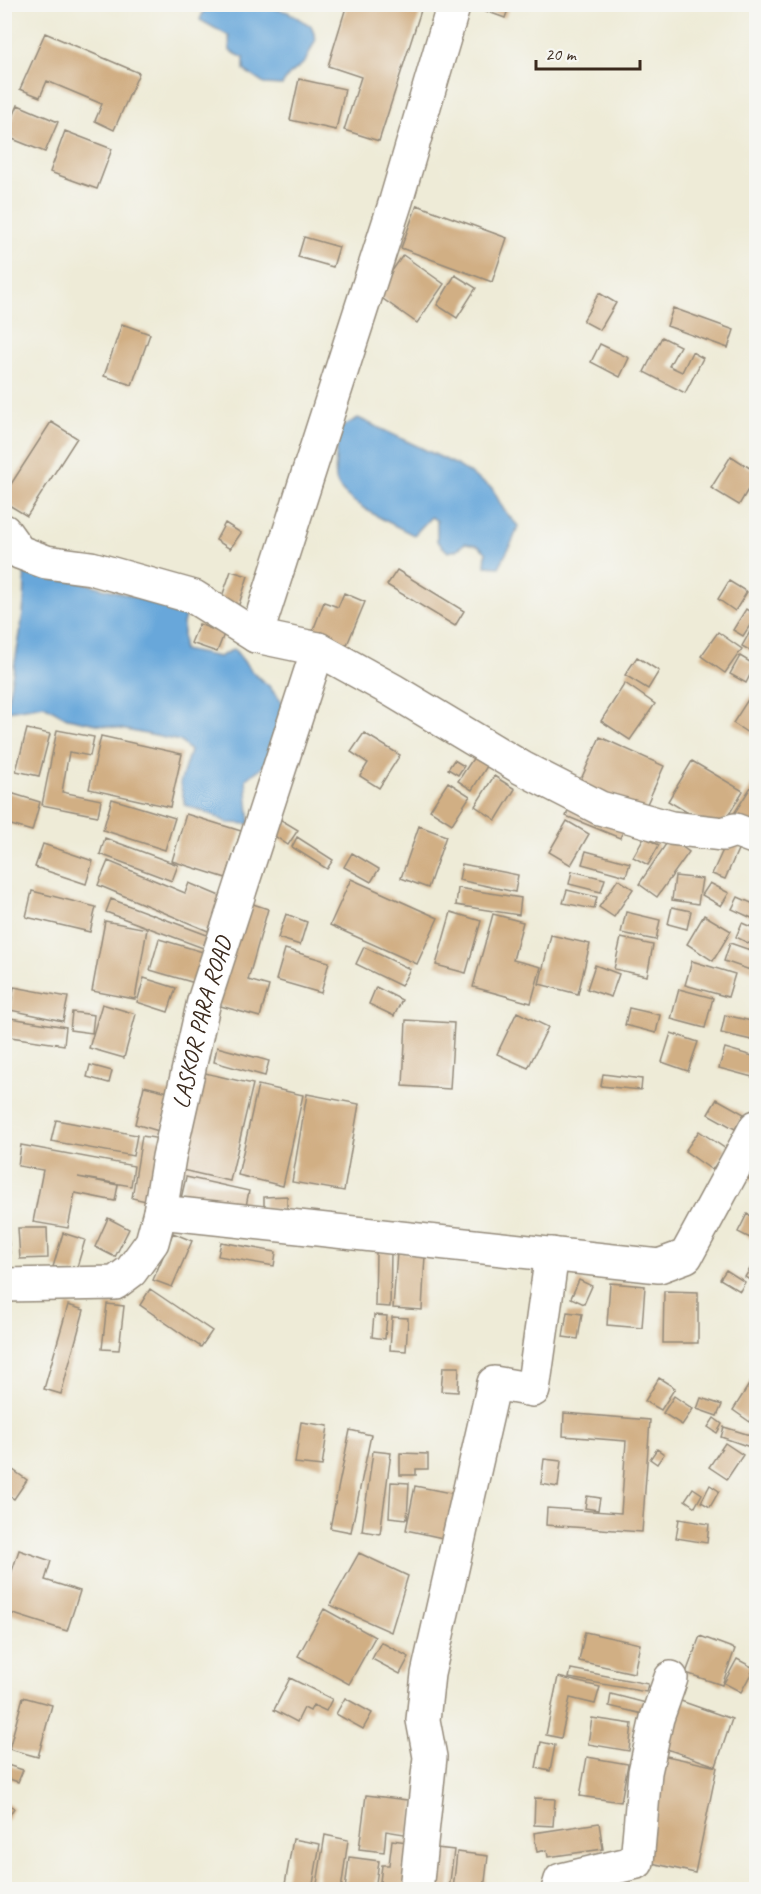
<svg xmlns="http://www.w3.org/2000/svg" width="761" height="1894" viewBox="0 0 761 1894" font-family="Caveat,sans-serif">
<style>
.water{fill:#67a7da;stroke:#51687c;stroke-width:1.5}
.building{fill:#d1af84}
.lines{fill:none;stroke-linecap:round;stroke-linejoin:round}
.minor-casing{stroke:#948a7a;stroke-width:36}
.minor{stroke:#fff;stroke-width:33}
.labels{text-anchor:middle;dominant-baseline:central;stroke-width:5;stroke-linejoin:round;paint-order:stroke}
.street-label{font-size:24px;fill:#3b2a1e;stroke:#f6f6f2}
</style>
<rect width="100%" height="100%" fill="#f6f6f2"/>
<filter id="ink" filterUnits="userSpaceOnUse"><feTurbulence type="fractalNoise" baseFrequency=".0167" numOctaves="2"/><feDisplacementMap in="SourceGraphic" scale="12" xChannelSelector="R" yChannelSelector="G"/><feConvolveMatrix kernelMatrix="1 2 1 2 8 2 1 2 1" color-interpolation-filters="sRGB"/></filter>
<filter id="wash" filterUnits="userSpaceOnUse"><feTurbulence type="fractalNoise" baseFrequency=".008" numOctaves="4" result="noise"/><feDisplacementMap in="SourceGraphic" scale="24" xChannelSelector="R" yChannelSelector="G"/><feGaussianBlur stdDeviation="1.35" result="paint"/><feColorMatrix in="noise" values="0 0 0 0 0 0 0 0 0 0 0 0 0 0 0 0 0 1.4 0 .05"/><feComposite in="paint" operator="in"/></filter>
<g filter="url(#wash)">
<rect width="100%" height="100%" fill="#eeebd7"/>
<path class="water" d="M206,5H261L288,12L311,26L316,39L305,62L288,76L282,85L264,84L244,70V58L230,51L229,36L200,20Z
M358,418L457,465L475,477L492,488L504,510L518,526L513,540L499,567L485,566L486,552L477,545L465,543L457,550L448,552L437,541V521L431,517L414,535C396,526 338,500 336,479C334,463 337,444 340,428Z
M45,572L186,611L183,624V650L219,657L234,649L253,673L269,686L284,706L276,757L246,779L250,824L228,823L210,814L185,805L180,783L190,751L180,741L67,718L44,705L6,711C12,670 28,613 24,573Z"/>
<g id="blocks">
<path class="building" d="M347,4H423L379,141L344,130L361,77L328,66Z
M485,4H510L505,18L483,10Z
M45,33L139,73L114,130L95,121L102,104L47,81L40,97L20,89Z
M299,79L345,89L336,130L290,120Z
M18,105L58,122L45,152L5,136Z
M65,131L112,149L97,189L50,172Z
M417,205L507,238L492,282L401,248Z
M304,237L339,247L333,267L298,257Z
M403,255L444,284L417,323L376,294Z
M455,275L476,288L457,318L437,305Z
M599,293L616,303L600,330L583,321Z
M673,308L734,330L728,348L667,326Z
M122,324L150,334L132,385L104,376Z
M662,337L680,346L669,366L682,372L692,352L703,358L685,393L644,372Z
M600,344L629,358L620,377L591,362Z
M51,422L77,438L27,516L4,502V495Z
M731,456L756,472V476L739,505L711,488Z
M225,523L241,533L230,549L216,540Z
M397,570L464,611L455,626L387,585Z
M231,571L248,576L236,614L218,608Z
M729,581L747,592L735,611L718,599Z
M344,593L365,602L346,647L312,633L324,602L338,607Z
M746,609L756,616L743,636L733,630Z
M756,621V654L742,646Z
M199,624L224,634L217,652L191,643Z
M718,632L742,649L725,673L701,656Z
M740,656L755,665L746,683L730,674Z
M637,657L659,671L648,689L625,675Z
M625,683L655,704L630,740L601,721Z
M756,687V726L751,735L733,723Z
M27,729L50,734L39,776L16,771Z
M57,730L94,737L90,756L69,752L62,792L101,800L98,816L42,805Z
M364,733L400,755L379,788L360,776L368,763L351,752Z
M101,736L182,754L170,807L89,789Z
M600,737L664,766L642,815L578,786Z
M476,754L489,763L472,790L458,781Z
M454,760L464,766L458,775L448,769Z
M692,761L743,791L719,831L668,801Z
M494,776L515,789L496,820L475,806Z
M756,779V823L730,820Z
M448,782L470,796L452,824L430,810Z
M4,791L40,802L32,831L4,823Z
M573,798L627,821L620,838L566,816Z
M112,799L175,818L165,850L103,830Z
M186,814L241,831L226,878L172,861Z
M278,818L298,830L288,845L269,832Z
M567,821L589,834L571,865L549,852Z
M419,826L446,836L428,888L401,878Z
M297,837L333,860L327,869L292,847Z
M644,837L659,845L648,865L633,857Z
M105,838L178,865L172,881L100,854Z
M670,838L689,852L657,897L639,884Z
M728,839L740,845L725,879L712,874Z
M43,844L93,861L86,884L35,867Z
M586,851L630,863L626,876L582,864Z
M352,853L379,869L371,882L344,867Z
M108,861L185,893L189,883L222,897L208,931L98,885Z
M462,864L518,875L515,892L459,880Z
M572,871L605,879L601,892L569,884Z
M675,876L702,879L698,904L672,900Z
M351,879L438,918L417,964L330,925Z
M618,879L633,889L614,917L599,907Z
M710,883L729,893L721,906L702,895Z
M458,888L521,898L519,915L456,905Z
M567,890L597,897L594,909L563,903Z
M32,891L96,907L90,932L26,917Z
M738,897L756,905V920L732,909Z
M111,899L207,935L203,948L106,912Z
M247,902L268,909L248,980L269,986L260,1017L217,1005Z
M672,907L691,911L687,929L668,924Z
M451,912L481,921L466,973L436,965Z
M626,912L660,920L656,940L621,933Z
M286,914L307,922L300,945L278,938Z
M493,914L523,922L513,960L541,967L531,1003L473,987Z
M704,915L731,931L713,961L687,944Z
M105,921L147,929L135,999L92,991Z
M742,923L756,929V947L736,937Z
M551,935L590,944L578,994L539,984Z
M621,938L653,945L647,976L614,969Z
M159,939L203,952L195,983L150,970Z
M730,943L756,952V972L724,961Z
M364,947L410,969L401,986L356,964Z
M285,949L329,962L321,993L276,980Z
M692,961L735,974L728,997L685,985Z
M595,965L619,974L611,997L587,989Z
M144,978L176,988L168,1012L137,1002Z
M14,987L68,997L63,1021L10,1010Z
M376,987L402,1000L394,1016L369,1004Z
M679,989L713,998L705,1028L671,1019Z
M102,1004L136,1014L124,1058L89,1048Z
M629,1008L660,1015L656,1033L625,1025Z
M72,1012L94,1015L92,1033L70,1030Z
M517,1012L548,1027L528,1068L497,1054Z
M725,1015L756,1022V1041L721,1033Z
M4,1017L66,1027L64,1045L4,1036Z
M406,1020L454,1023L450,1089L403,1086Z
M671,1033L698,1042L688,1071L662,1062Z
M217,1047L269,1061L265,1076L214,1062Z
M725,1048L756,1057V1078L719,1068Z
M90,1065L112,1071L109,1083L87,1077Z
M205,1073L253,1084L230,1181L182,1170Z
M603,1074L642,1079L641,1090L601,1086Z
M258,1085L303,1095L283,1186L238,1175Z
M144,1086L172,1093L162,1132L135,1124Z
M307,1094L359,1104L344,1191L292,1182Z
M717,1099L744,1114L735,1129L708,1114Z
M56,1120L137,1135L133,1156L51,1141Z
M699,1131L726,1149L712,1170L685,1151Z
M142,1136L161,1139L151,1202L132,1198Z
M21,1145L134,1166L131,1186L78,1177L118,1185L115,1201L75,1193L68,1228L33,1222L43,1170L18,1166Z
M756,1149V1177L754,1182L739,1173Z
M186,1177L249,1191L244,1216L180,1203Z
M287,1196V1209H264V1197Z
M747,1214L756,1218V1241L738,1232Z
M108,1218L129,1229L115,1257L95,1247Z
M4,1219H6L10,1256L4,1257Z
M18,1228H47L48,1258L20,1259Z
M63,1233L85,1240L75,1274L53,1267Z
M173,1233L192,1241L172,1287L153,1280Z
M221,1242L276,1252L274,1266L218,1256Z
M376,1252H391L390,1307L375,1306Z
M397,1252L425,1255L422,1310L393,1308Z
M756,1259V1284L745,1277Z
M726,1270L745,1282L740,1291L720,1279Z
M579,1280L592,1286L584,1304L571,1298Z
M610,1283L645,1286L642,1328L607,1325Z
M150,1289L212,1331L201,1347L140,1305Z
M664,1291L698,1292V1343H663Z
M107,1304L124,1306L119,1350L102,1349Z
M68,1305L84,1310L61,1394L44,1389Z
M567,1312L582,1314L578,1339L563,1337Z
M374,1315L387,1316L385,1339L372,1337Z
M392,1317L408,1318L406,1351L390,1350Z
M443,1367H459L458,1392L441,1391Z
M659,1378L675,1388L661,1410L645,1401Z
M750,1383L756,1387V1412L750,1422L733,1410Z
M674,1396L693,1409L682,1425L663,1413Z
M701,1398L722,1405L717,1416L697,1409Z
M564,1413L650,1420L642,1532L546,1525L547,1508L621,1513L626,1441L563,1436Z
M714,1418L722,1424L717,1433L708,1427Z
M301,1422L328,1426L322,1466L295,1463Z
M724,1427L753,1436L750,1447L721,1437Z
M350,1430L371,1435L351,1532L330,1528Z
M725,1443L743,1455L727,1479L709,1467Z
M657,1449L664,1454L657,1464L650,1459Z
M373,1451L391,1453L380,1534L362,1531Z
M400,1453L428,1454V1469H416V1475H400Z
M544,1459L561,1461L558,1487L541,1484Z
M6,1465L27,1480L14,1499L4,1493Z
M391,1482L409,1483L407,1519L389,1517Z
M710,1485L719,1491L710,1507L701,1502Z
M415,1486L461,1495L452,1540L406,1530Z
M693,1488L702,1494L695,1507L685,1500Z
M587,1496L600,1498L598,1510L585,1508Z
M679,1519L709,1524L707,1543L676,1538Z
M19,1550L51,1561L45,1580L80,1591L67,1631L4,1611V1595Z
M359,1553L408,1576L391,1632L330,1605Z
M324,1609L375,1637L349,1684L298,1656Z
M585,1632L640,1644L634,1673L579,1661Z
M700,1636L735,1649L722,1685L686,1673Z
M381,1642L409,1657L400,1674L372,1659Z
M737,1659L754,1668L741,1692L724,1683Z
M571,1669L648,1684L646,1692L569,1678Z
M558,1677L600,1687L595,1704L570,1698L561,1738L546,1735Z
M290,1678L332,1699L326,1711L313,1705L310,1711L304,1708L297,1722L274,1710Z
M611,1694L646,1703L643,1714L609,1706Z
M23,1697L52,1705L38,1757L9,1749Z
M345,1698L372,1713L363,1729L336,1714Z
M678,1700L732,1719L716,1766L661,1747Z
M592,1718L632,1724L629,1751L588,1744Z
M541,1742L555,1745L550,1771L536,1768Z
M662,1755L717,1767L695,1873L639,1860Z
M587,1757L628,1764L621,1802L580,1796Z
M4,1764L23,1770L18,1782L4,1777Z
M366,1795L415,1801L410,1835L386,1831L384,1852L359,1849Z
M535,1798L555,1799L553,1826L534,1825Z
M4,1801L14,1808L4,1824Z
M599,1823L603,1849L548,1857L547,1850L537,1852L534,1833Z
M325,1835L348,1840L341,1890H316Z
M293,1839L320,1844L312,1890H284Z
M392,1840L415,1843L410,1890H379L382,1865H389Z
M427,1847L454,1850L449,1890H422Z
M457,1852L488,1856L484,1890H453Z
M349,1857L379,1861L375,1890H345Z"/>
</g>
</g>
<g filter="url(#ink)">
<use href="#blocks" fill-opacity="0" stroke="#948a7a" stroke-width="1.5"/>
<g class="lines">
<g class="minor-casing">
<g id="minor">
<path d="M4,531L19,552L46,562L91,568L194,597L256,636L318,649L392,690L522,768L600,808L671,828L723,834L735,830L756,838"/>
<path d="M256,636L396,201L454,4"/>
<path d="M160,1212L659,1266L686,1256L756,1127"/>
<path id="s1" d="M4,1285L115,1283L131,1271L152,1242L160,1212L169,1157L204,1001L318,649"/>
<path d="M416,1890L430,1757L423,1720L428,1674L494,1383L533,1390L552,1254"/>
<path d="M558,1890L561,1880L637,1862L645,1772L657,1718L671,1678"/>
</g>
</g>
<use href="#minor" class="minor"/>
</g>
</g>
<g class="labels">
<g class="street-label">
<text stroke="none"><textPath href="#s1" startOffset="392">LASKOR PARA ROAD</textPath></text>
</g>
</g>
<rect width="761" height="1894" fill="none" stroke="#f6f6f2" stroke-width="24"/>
<path d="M536 60v9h104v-9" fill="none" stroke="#3b2a1e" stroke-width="3"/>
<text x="545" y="60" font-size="18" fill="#3b2a1e" stroke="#f6f6f2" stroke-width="4.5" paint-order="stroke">20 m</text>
</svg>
